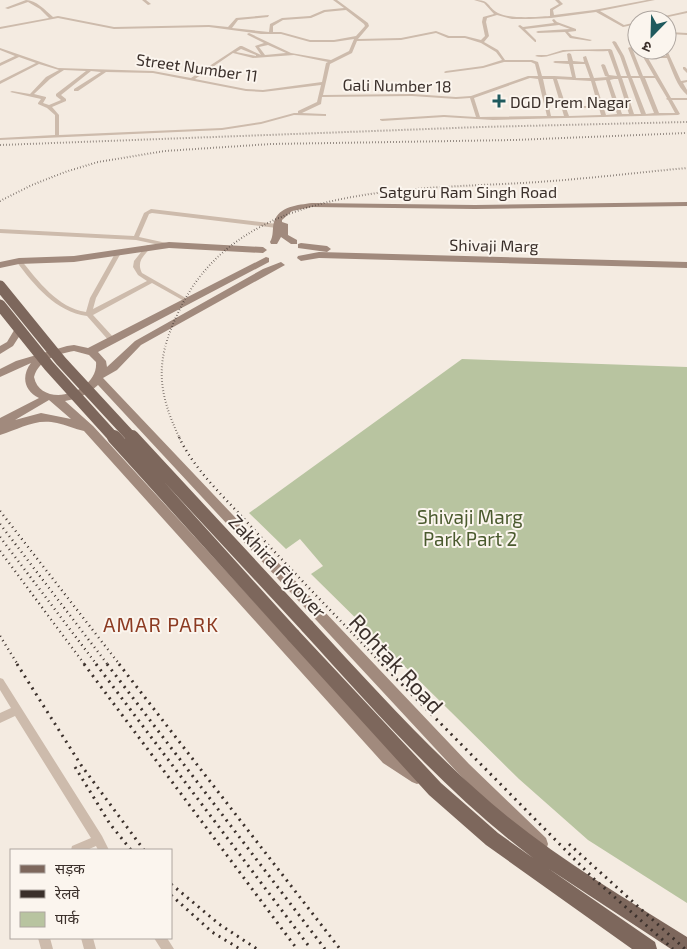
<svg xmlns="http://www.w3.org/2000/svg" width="687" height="949" viewBox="0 0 687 949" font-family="'Exo 2','Noto Sans Devanagari',sans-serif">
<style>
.green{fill:#b8c4a0}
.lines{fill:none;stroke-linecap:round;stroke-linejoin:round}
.street{fill:#cdbbac;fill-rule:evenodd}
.secondary{fill:#a18a7d;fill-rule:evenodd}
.primary{fill:#7d675c;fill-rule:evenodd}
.rail-far2{stroke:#3b302b;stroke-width:2;stroke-dasharray:0.5 2.5;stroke-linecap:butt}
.rail-far1{stroke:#3b302b;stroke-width:2.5;stroke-dasharray:1 4;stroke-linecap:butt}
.rail{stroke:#3b302b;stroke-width:3;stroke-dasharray:2 5;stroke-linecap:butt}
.primary-bridge-far1{stroke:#7d675c;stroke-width:11}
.primary-bridge{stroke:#7d675c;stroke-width:14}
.poi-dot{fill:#1f5a5e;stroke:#fbf5ee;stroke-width:2}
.labels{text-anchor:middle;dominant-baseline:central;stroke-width:4;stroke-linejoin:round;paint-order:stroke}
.far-street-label{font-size:16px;fill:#3b302b;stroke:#fbf5ee}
.far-poi-label{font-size:16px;fill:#3b302b;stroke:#fbf5ee;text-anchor:start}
.park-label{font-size:19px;fill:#4a5a2e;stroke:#fbf5ee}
.street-label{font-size:19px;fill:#3b302b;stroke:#fbf5ee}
.neighbourhood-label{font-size:20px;letter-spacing:1px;fill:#8c3b22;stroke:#fbf5ee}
.near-street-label{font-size:22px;fill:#3b302b;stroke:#fbf5ee}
</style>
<rect width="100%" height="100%" fill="#f4ebe1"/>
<path class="green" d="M462,359L687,367V903L588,840L519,779L311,574L323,566L300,539L286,549L249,513Z"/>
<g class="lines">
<path class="street" d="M26,0C36,0 45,10 53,17L58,16L114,27L209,25L228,27L236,18L269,15L268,17L238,20L232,28L269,32L270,24L282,18L310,16L324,10L344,8L333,0H337L368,23L369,26L358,39L401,38L436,31L449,36H465L481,40L485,36L482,22L483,17L494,14L484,3L474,0C491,0 486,6 498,13C509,19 537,17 550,16V9L559,4L555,0H559L563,4L553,10L554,15L594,10L647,0H655L600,11L624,25L637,22V24L623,27L596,12L551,18L530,19H512L497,15L487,18L486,22L489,36L484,42L498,50L505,60H532L538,62L542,76H554L572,77L569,64L555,63L553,62L555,61H568L567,54L569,53L571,54L573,61L584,62L583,57L586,56L594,78L608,77L605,76L601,65L603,64L605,65L609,75L617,76L608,51C594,52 576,50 563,52C553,54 545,59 535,56L537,55H547L563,50L610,49L612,50L621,76H627L620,56L612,42L614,41L616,42L624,56L631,76H639L628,48L630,47L632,48L643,76H654L639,50H643L646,56H666L663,50H667L681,81L687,80V82L683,83L687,90V95C677,87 672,70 667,58H648L671,98H687V100H672L680,114L678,115L493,120L444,117L382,121L380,120V119L444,115L476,117L470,98L456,99L412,96L322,97L321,104L302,113L324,114H326V116L294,115L261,124L222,130L0,140V138L55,135V115L47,108L38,104V103L41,99L10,92L12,91L30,94L46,77L59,70L39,64L0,84V81L36,63L19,57L0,66V63L15,56L0,50V48L58,68L153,71L191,78L240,46H242L261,55L255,46L264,43L248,35L247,34L249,33L291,53L331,60L349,51L354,39L334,42H310L281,34H261L209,27L114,29L58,18L0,29V27L49,18L40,9L28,2L8,9L5,8ZM346,10L364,24L365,26L356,36L334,40H310L281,32H273V26L283,20L311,18L325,12ZM436,33L448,38H465L481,43L496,52L502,60L483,66L446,71L444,72L445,73L483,68L504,62H531L535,64L538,76H528L471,96L456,97L412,94L323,95L330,64L352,53L357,41L401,40ZM268,45L286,53L265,55L259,47ZM241,49L256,55V56L236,52ZM233,53L253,58L294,55L328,62L326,63L322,82L263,90L246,89L195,79ZM573,64H585L590,78H576ZM64,70L86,71L56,94V96L61,100L49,105L43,103L46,98V97L34,94L50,79ZM91,71L101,72L74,89V91H78L106,72L153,73L246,91L263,92L321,85L317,102L298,111V113H294L261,122L222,128L59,135V115L52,107L66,101V99L61,95ZM530,78L538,79L547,116L480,117L474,98ZM622,78H628L641,114H634ZM632,78H640L654,113L646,114ZM645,78H655L667,98L666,99L668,100L675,113H659ZM543,79H553L564,116H551ZM557,79L591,81L598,106H566ZM614,79H618L629,114H622L610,80ZM606,80L617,114L606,115L595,81ZM566,108H599L601,115L569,116Z
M142,0H146L151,4L148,5Z
M687,11V13L654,20H647Z
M554,19L557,22L576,29V31L568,32L572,36L592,40L590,41L570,38L565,32L538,33L536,32L538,31L570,29L559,25L525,29L536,40V42H535L518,26L520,25L523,27L554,23L552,20Z
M669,32L687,33V35L670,34H669Z
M683,67H685L687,69V73L683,69Z
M151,209L277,224L280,226L277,228L152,213L149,214L139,237L171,244V246L169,247L136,240L0,233V229L134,236L144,213Z
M148,245L151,247C144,256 136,261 142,273L191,301L188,303L186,302L152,283L93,315L114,338L115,340L114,342H110L87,316C56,312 34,285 16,261L19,259L21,260C38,281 58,308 86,312L90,298L117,250H121L122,251L96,298L93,309L147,281L138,275L133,267L134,261L146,246Z
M0,678L3,679L102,836L109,850H98L96,846L87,850H71L72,846L91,838L15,716L0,723V713L11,708L0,690Z
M38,938H50L53,949H41Z
M81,938H93L96,949H84Z
M154,938H167L174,949H161Z"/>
<path class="secondary" d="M687,202V206L475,209L312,207L292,211L282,220V222L288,224V235L297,240V244H291L281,237L277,244H271L270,242C274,235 272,229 274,222C279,206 298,205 312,203L475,205Z
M169,242L263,247L267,250L263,253L169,248L74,262L19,264L0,268V262L19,258L74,256Z
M301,243L327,246L331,249L327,252L298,248V244Z
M319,252L687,262V268L319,258L301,261L297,258L298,256Z
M266,257L269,258V262L98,352L106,361L107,367L135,341L263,269L281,262L285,265L141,345L117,370L103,378L469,764L546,838L548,844L546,850L540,852L534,850L459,774L98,385C88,394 78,399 65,401L93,426L393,753L422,772L424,777L422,782L417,784L412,782L383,763L84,431C75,429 66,425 57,423C35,418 20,429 0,435V426L3,425L0,426V418L39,398C24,391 21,376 31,363L0,377V369L16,361L67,346L74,345L88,348ZM74,351L89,355L96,362C99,393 41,410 34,377C39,359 58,354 74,351ZM49,400L71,419L41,413L15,420Z
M19,326L24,329L13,346L0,354V346L7,342L16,327Z"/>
<path class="primary" d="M307,619L312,621C375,689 436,758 508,817C564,862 626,899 687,937V949H671L549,869L655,942L657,949H632L486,845L429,795L288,640L286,635L288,630L293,628L298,630L441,783L498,833L533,858C446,793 375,711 302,631L300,626L302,621Z"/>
<path class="rail-far2" d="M0,145L481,127L687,122
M0,201L32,185L65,172L98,162L165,151L271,144L514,140L687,133
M180,439C157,391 155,361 178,313C237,184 402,190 522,183C577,180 632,173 687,168"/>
<path class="rail-far1" d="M179,437C194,469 222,495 246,521C291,570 337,617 383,665
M0,511L120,665
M0,524L108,665
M0,537L97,665
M0,551L85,665
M0,636L18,665"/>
<path class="rail" d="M17,664L81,765L144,850
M84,664L297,949
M96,664L311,949
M107,664L325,949
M119,664L340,949
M382,664L593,878L673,949
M75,767L110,824L131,850
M569,844L685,949
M171,884L219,924L257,949
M171,895L212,932L240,949"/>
<path class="primary-bridge-far1" d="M0,286L61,361L133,439
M0,305L49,366L115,439"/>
<path class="primary-bridge" d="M114,437L293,635
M132,437L307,626"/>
</g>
<path class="poi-dot" d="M496.5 93.5h5v5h5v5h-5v5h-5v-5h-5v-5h5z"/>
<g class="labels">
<g class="far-street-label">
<text transform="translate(197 67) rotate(8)">Street Number 11</text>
<text transform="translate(397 85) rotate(1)">Gali Number 18</text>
<text x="468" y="191">Satguru Ram Singh Road</text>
<text transform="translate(494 245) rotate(1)">Shivaji Marg</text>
</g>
<g class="far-poi-label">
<text x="510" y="101">DGD Prem Nagar</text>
</g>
<g class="park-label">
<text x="470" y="516">Shivaji Marg<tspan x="470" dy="22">Park Part 2</tspan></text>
</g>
<g class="street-label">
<text transform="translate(278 566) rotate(47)">Zakhira Flyover</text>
</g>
<g class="neighbourhood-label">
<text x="161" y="624">AMAR PARK</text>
</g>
<g class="near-street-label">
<text transform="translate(397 663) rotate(47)">Rohtak Road</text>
</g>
</g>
<rect x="10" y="849" width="162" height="90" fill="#fbf5ee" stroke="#aea6a0"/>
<rect x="20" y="865" width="25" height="8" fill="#7d675c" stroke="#aea6a0"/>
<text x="55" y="874" font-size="15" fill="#3b302b">सड़क</text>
<rect x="20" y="890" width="25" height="8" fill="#3b302b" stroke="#aea6a0"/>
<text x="55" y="899" font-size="15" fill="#3b302b">रेलवे</text>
<rect x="20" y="912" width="25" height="15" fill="#b8c4a0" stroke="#aea6a0"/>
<text x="55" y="924" font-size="15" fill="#3b302b">पार्क</text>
<g transform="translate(652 35) rotate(203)"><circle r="24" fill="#fbf5ee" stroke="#aea6a0"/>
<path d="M0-4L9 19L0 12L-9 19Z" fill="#1f5a5e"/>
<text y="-8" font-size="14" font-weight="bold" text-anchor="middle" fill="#3b302b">उ</text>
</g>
</svg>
